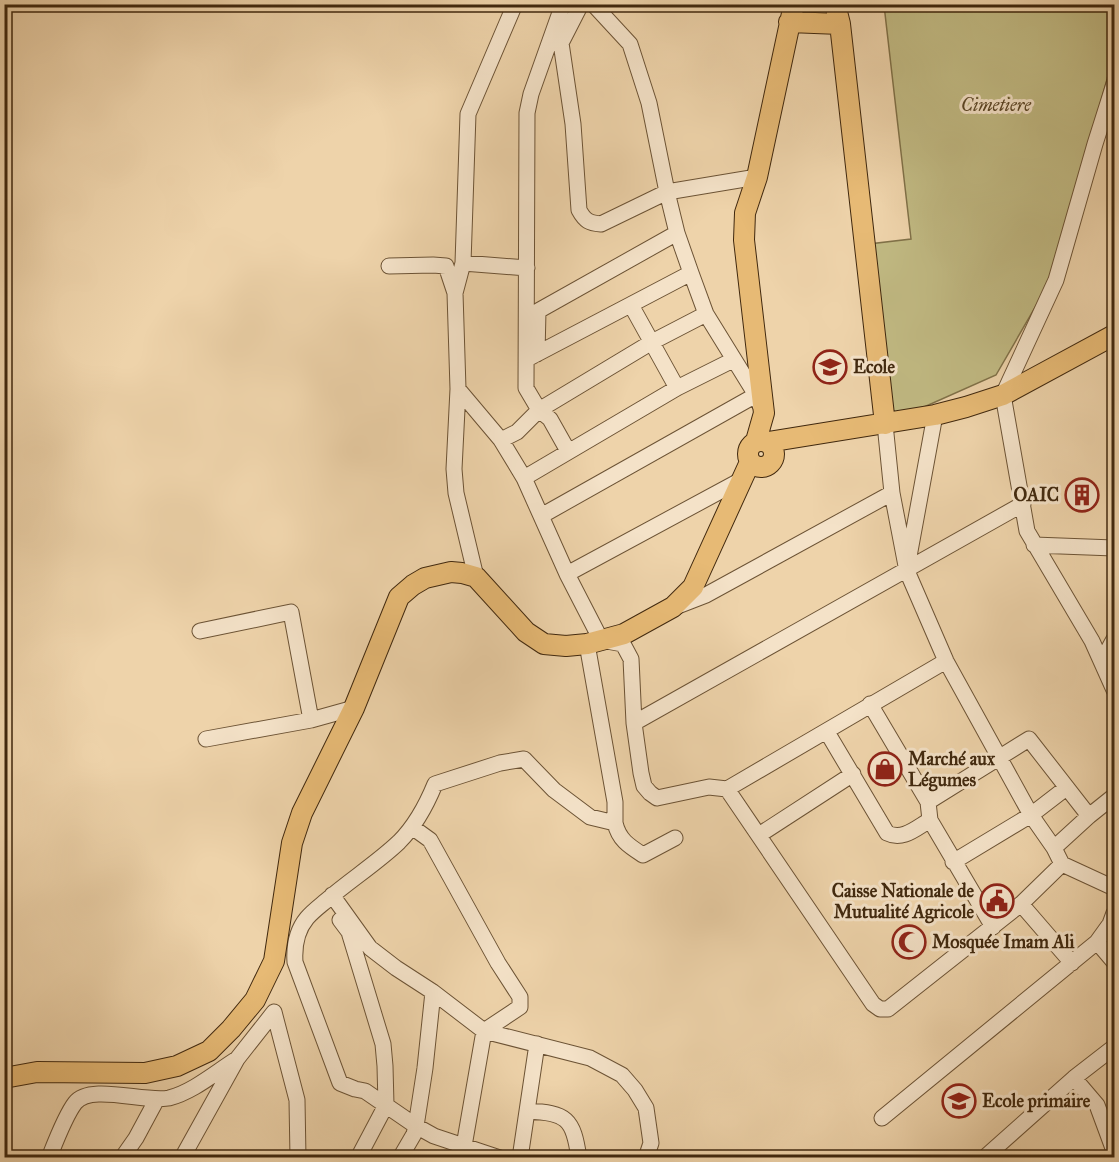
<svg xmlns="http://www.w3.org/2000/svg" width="1119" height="1162" viewBox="0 0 1119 1162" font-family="'IM FELL Great Primer',serif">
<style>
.green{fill:#c1ba83;stroke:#807148;stroke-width:1.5}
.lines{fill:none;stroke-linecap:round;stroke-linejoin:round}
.minor-casing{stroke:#6c5335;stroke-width:17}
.major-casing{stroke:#40280e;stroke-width:22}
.minor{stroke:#f4e2c8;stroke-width:15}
.major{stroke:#e7ba75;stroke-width:20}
.labels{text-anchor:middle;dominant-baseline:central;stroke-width:6;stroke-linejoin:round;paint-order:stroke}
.park-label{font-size:18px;font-style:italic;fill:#5a4525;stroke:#f4e2c8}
.poi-label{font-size:18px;font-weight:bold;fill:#40280e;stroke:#f4e2c8;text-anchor:start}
</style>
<rect width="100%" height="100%" fill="#eed3aa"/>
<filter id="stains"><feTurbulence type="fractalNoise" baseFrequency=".00333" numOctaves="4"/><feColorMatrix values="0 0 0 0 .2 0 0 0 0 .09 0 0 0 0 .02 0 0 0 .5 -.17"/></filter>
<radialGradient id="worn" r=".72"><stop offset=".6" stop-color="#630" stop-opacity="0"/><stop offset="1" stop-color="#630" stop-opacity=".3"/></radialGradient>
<path class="green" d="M884,5H1114V54L1052,278L996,375L924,407L887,415L869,244L911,239Z"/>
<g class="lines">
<g class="minor-casing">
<path id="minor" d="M581,4L561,43L573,124L579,210C585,221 589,223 601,224L667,192L757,177
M593,4L630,44L649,103L667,192L677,233L691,273L706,314L756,395L760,405
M1114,84L1095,144L1056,280L1003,395L1027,531L1092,641L1114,690
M463,263L527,268
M389,266L433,265L446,266L455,293
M631,305L677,388
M537,354L538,311L677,233
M529,358L691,273
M458,389L501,440L524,478L567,574L601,640L623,644L631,659L634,723L641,773L644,786L650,793L657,798L709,787L727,789L946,661
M885,424L892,493L907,571L946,661L1031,815L1054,848L1062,864L1114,888
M501,440L517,432L539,410L526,388L527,113L531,94L563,4
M568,451L550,419L539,410L652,342L706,314
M524,478L677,388L733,360
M541,516L756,395
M1034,545L1114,548
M908,562L935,415
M567,574L741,480
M476,577L456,493L454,469L458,389L455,293L463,263L468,114L515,4
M675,607L706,595L892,493
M200,631L291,612L311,720
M1102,661L1114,639
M870,704L928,802L930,820L993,927
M634,723L1023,504
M827,732L887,833C903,841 916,828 930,820
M206,739L311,720L354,708
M727,789L873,1004L880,1009H888L1021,904L1062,864
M928,802L1029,739L1089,816
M615,823C619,840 629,846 643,855L675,838
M412,827L430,840L498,963L520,997V1007L484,1031L464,1146L459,1158
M759,835L853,774
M1054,848L1089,816L1114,796
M953,862L1031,815L1066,788
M332,895L370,948L396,968L433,992L484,1031L590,1058L622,1075L635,1090L646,1108L651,1143L646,1158
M1021,904L1072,963
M340,920L349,932L383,1044L385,1066L386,1105L358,1158
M1097,942L1114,962
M274,1012L297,1100L298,1158
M1074,1078L1097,1105L1114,1151
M527,1111C567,1113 573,1118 579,1158
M882,1118L1097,942L1110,924L1114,913
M49,1158C55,1143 65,1116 75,1103C90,1083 145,1103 169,1098C193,1092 216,1072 237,1059
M122,1158L136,1138L157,1099
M182,1158L237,1059L274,1012
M400,1158L414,1134L416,1126L425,1068L433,992
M500,1158L434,1136L416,1126L365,1091L355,1089L340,1083L295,962C294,947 297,930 307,918C313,911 320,906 327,900C350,880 377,863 399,842C416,825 426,806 435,784L500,763L524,759L554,790L590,817L615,823V802L587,644
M520,1158L537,1044
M984,1158L1074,1078L1114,1047"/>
</g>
<g class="major-casing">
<path id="major" d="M835,4L840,24L885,424
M789,22L840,24
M748 454a13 13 0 1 1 26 0a13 13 0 1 1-26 0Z
M756,441L764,413L744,240L745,213L757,177L794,4
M768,442L935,415L966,407L1003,395L1114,335
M4,1078L37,1072L145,1073L177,1066L209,1051L231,1029L255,1000L274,961L292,843L302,813L354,708L399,597L413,585L425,578L451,572L462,573L476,577L526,632L544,644L566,646L587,644L624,634L673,607L693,587L750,462"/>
</g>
<use href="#minor" class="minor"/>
<use href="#major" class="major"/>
</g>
<defs>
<g id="school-ring" transform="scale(1.725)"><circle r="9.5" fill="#f4e2c8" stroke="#8f2418" stroke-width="1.5"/><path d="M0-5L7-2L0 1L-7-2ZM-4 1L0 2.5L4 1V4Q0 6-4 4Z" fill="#8f2418"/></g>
<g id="building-ring" transform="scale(1.725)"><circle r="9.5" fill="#f4e2c8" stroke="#8f2418" stroke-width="1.5"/><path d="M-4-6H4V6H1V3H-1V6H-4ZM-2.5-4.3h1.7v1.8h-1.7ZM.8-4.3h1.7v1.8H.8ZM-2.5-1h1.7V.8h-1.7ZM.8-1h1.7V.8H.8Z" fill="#8f2418"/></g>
<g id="shop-ring" transform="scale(1.725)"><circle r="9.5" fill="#f4e2c8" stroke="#8f2418" stroke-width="1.5"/><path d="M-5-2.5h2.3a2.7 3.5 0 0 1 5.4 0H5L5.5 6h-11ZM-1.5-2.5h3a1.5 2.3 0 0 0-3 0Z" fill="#8f2418"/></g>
<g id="civic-ring" transform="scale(1.725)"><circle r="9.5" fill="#f4e2c8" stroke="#8f2418" stroke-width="1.5"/><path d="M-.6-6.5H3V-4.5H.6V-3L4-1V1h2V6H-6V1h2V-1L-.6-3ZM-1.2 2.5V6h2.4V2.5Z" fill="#8f2418"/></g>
<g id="mosque-ring" transform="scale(1.725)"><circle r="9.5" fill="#f4e2c8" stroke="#8f2418" stroke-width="1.5"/><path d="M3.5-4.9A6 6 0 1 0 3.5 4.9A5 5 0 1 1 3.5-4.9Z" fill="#8f2418"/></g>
</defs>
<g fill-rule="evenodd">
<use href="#school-ring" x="830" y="367"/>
<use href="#building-ring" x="1082" y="495"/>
<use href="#shop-ring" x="885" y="769"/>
<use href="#civic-ring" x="997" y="901"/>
<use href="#mosque-ring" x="909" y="942"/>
<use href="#school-ring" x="959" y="1101"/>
</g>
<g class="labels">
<g class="park-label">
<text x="996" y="105">Cimetiere</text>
</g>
<g class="poi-label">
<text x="853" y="367">Ecole</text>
<text x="1059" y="495" text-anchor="end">OAIC</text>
<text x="908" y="759">Marché aux<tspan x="908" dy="21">Légumes</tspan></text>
<text x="974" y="891" text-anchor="end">Caisse Nationale de<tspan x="974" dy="21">Mutualité Agricole</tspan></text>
<text x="932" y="942">Mosquée Imam Ali</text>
<text x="982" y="1101">Ecole primaire</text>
</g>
</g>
<rect width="1119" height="1162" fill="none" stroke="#eed3aa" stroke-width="24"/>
<rect x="6" y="6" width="1107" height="1150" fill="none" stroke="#40280e" stroke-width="3"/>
<rect x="12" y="12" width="1095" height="1138" fill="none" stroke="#40280e" stroke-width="1.5"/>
<rect width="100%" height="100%" filter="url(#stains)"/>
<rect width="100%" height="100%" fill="url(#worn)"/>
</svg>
